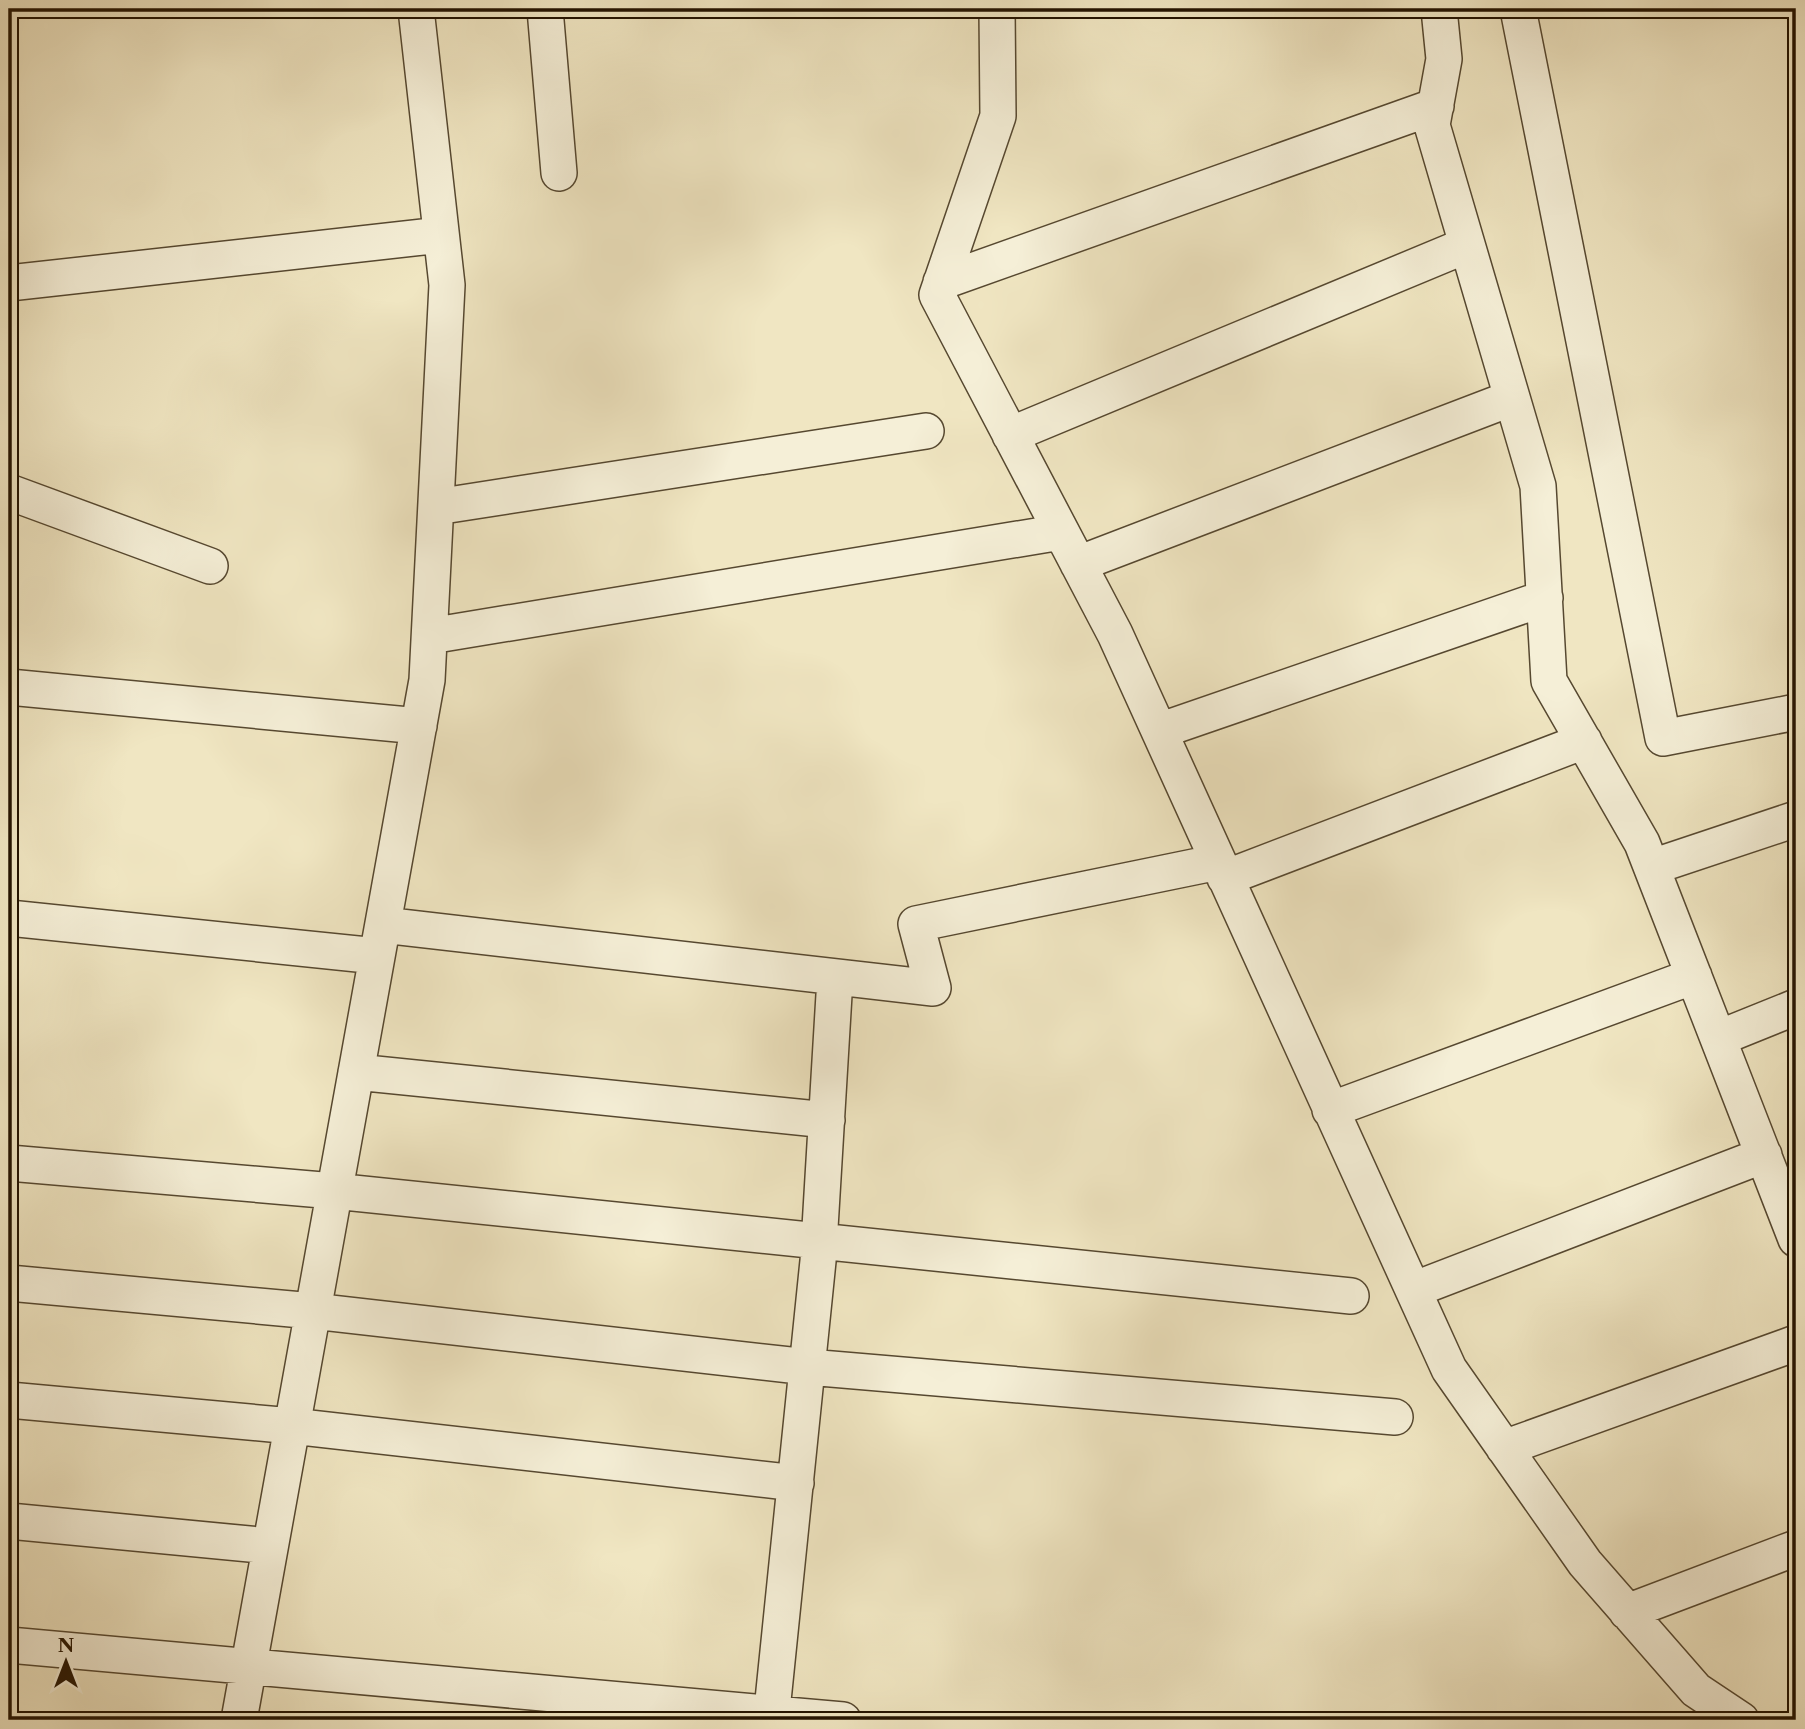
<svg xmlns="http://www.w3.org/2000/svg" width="1805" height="1729" viewBox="0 0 1805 1729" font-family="'Libre Caslon Text',serif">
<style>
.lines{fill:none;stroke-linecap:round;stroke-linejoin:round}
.minor-casing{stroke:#564830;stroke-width:38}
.minor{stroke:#f5efd7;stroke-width:35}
</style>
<rect width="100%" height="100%" fill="#f0e6c2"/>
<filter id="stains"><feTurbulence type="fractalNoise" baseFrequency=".00286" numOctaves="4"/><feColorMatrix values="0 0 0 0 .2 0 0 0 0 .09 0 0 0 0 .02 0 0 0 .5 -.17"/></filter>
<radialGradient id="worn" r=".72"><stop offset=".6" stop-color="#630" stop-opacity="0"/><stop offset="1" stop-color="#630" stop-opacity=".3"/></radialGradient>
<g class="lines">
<g class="minor-casing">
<path id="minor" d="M545,9L559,173
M997,9L998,116L937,295L1115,634L1449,1369L1585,1563L1696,1690L1741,1720
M1439,9L1444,59L1432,125L1538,486L1549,681L1642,843L1796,1239
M1518,9L1663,738L1796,712
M941,282L1436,106
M9,283L441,235
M1010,435L1467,245
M9,492L210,566
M436,507L926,431
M1078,564L1512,398
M430,636L1061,532
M9,687L419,726
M1159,731L1545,598
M1652,867L1796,819
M1225,878L1584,741
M9,918L377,956
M383,925L933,988L916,924L1218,862
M1719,1038L1796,1007
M356,1072L827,1120
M1330,1110L1694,976
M9,1163L334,1191L1351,1296
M9,1283L313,1311L808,1367L1395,1417
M1413,1290L1764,1155
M9,1400L292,1426L796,1483
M1504,1448L1796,1343
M9,1521L270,1546
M1627,1612L1796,1548
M9,1645L843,1720
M239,1720L427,680L447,285L416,9
M771,1720L818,1261L835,978"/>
</g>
<use href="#minor" class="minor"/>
</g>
<rect width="1805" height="1729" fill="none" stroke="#f0e6c2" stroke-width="35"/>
<rect x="10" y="10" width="1784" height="1708" fill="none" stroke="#231300" stroke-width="3.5"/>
<rect x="18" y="18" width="1770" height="1694" fill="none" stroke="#231300" stroke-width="2"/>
<g transform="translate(66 1662)" stroke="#f5efd7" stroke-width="5" paint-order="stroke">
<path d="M0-5L12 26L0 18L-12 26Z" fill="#231300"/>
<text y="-10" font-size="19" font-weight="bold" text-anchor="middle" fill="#231300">N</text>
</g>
<rect width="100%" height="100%" filter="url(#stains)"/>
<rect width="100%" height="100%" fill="url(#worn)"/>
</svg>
